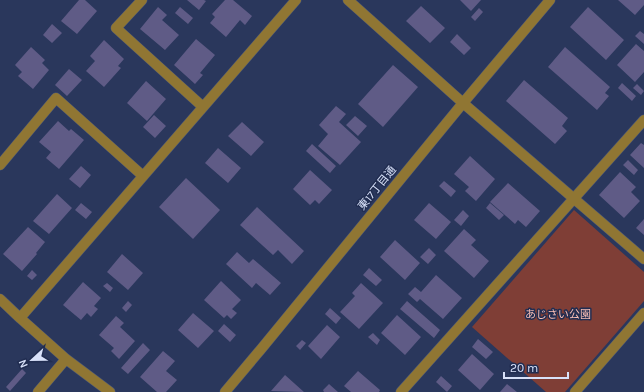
<svg xmlns="http://www.w3.org/2000/svg" width="644" height="392" viewBox="0 0 644 392" font-family="Karla,'Noto Sans JP',sans-serif">
<style>
.green{fill:#7f3e36}
.building{fill:#5f5b86}
.lines{fill:none;stroke-linecap:round;stroke-linejoin:round}
.minor-casing{stroke:#495678;stroke-width:11}
.minor{stroke:#907633;stroke-width:10}
.labels{text-anchor:middle;dominant-baseline:central;stroke-width:3;stroke-linejoin:round;paint-order:stroke}
.street-label{font-size:11px;fill:#d8e1f9;stroke:#212d51}
.park-label{font-size:11px;fill:#f9beb5;stroke:#212d51}
</style>
<rect width="100%" height="100%" fill="#2a375c"/>
<path class="green" d="M574,210L644,272V301L565,392H546L472,327Z"/>
<path class="building" d="M79,0H85L97,11L77,34L61,21Z
M187,0H204L206,1L199,10Z
M225,0H233L252,16L245,25L240,20L226,37L210,23L215,17L212,14Z
M460,0H481L471,11Z
M618,0H644V5L635,15Z
M421,6L445,28L430,43L406,21Z
M158,7L167,15L162,20L179,35L165,50L140,29Z
M180,7L193,18L188,24L175,13Z
M588,7L624,40L606,60L570,27Z
M479,8L483,12L475,21L471,17Z
M52,24L62,33L52,43L43,35Z
M640,31L644,34V44L635,36Z
M457,34L471,48L464,55L450,42Z
M196,39L215,55L200,73L203,75L195,84L174,65Z
M104,40L124,59L118,66L121,68L104,87L86,71L95,61L90,56Z
M636,44L644,51V72L635,82L617,65Z
M31,47L45,60L42,63L49,70L33,89L18,76L22,72L15,65Z
M565,47L610,87L605,93L609,96L597,110L548,67Z
M393,65L418,87L383,127L358,104Z
M69,69L82,80L67,96L55,85Z
M524,80L568,118L562,126L567,131L555,144L506,101Z
M146,81L166,99L147,121L127,103Z
M622,83L636,96L632,101L618,88Z
M637,84L644,91L641,95L633,88Z
M336,106L346,114L339,122L361,142L340,165L318,146L328,134L319,125Z
M154,115L166,126L155,138L143,127Z
M355,116L367,126L358,136L346,125Z
M58,121L69,131L71,129L84,140L59,169L46,158L51,152L39,142Z
M242,122L264,142L251,156L228,136Z
M641,143L644,145V168L630,155Z
M312,144L336,166L330,173L306,151Z
M218,148L241,168L228,183L205,163Z
M470,156L495,179L476,201L465,191L469,187L454,174Z
M628,160L638,170L634,175L623,165Z
M81,166L91,175L80,188L69,179Z
M310,170L332,190L319,204L315,200L310,205L293,189Z
M620,172L636,187L631,192L640,201L624,218L599,195Z
M186,178L220,210L193,239L159,207Z
M444,181L456,191L451,197L439,186Z
M508,183L540,211L526,227L518,220L515,224L490,202Z
M57,194L72,208L49,234L33,221Z
M81,203L92,212L86,219L75,210Z
M429,203L451,222L436,239L414,220Z
M490,203L504,215L499,220L486,208Z
M257,207L304,251L292,264L278,250L273,255L240,225Z
M463,210L469,216L461,226L454,220Z
M644,219V235L636,228Z
M28,227L45,242L36,253L37,254L22,271L3,254Z
M464,229L476,240L471,245L489,261L474,278L444,251Z
M395,240L420,263L405,280L380,257Z
M429,248L436,255L428,264L420,257Z
M237,252L249,263L253,259L281,283L270,295L256,283L252,288L226,264Z
M122,254L143,273L128,290L107,272Z
M369,268L382,280L376,286L363,275Z
M32,270L37,275L32,280L27,276Z
M436,275L462,298L443,319L420,299L417,302L408,294L415,287L421,292Z
M221,281L241,300L232,309L237,313L231,319L227,315L224,318L204,300Z
M83,282L101,298L94,306L98,309L91,317L87,313L81,320L63,305Z
M107,283L113,288L110,292L103,286Z
M361,283L383,303L359,329L340,312L355,296L352,293Z
M128,301L132,305L126,312L122,308Z
M407,301L440,330L434,338L400,309Z
M330,308L341,318L336,324L325,314Z
M193,313L214,331L198,348L178,330Z
M397,315L421,337L405,355L381,333Z
M116,316L124,323L120,327L135,341L119,359L111,351L114,348L99,335Z
M224,324L236,335L230,342L218,331Z
M327,325L340,337L321,359L308,346Z
M373,333L380,340L377,345L368,337Z
M478,339L493,352L486,359L472,347Z
M302,340L306,343L300,350L296,346Z
M143,343L150,350L128,374L121,368Z
M163,351L175,361L166,371L177,380L166,392H157L140,377Z
M472,354L494,374L480,390L458,370Z
M22,369L26,373L10,391L6,387Z
M358,371L380,390L379,392H351L344,386Z
M285,375L304,392L271,391Z
M441,376L452,386L447,392L436,382Z
M329,384L338,392H324L323,390Z
M507,384L517,392H500Z"/>
<g class="lines">
<g class="minor-casing">
<path id="minor" d="M142,0L116,28L203,107
M348,0L463,103L644,259
M0,165L56,98L143,176
M0,299L20,318L66,359L110,392
M20,318L296,0
M38,392L66,359
M225,392L262,348L463,103L550,0
M401,392L644,120
M575,392L644,313"/>
</g>
<use href="#minor" class="minor"/>
</g>
<g class="labels">
<g class="street-label">
<text transform="translate(377 188) rotate(-51)">東17丁目通</text>
</g>
<g class="park-label">
<text x="558" y="314">あじさい公園</text>
</g>
</g>
<g transform="translate(32 360) rotate(248)" stroke="#212d51" stroke-width="3" paint-order="stroke">
<path d="M0-3L7 15L0 10L-7 15Z" fill="#d8e1f9"/>
<text y="-6" font-size="11" font-weight="bold" text-anchor="middle" fill="#d8e1f9">N</text>
</g>
<path d="M504 372v6h64v-6" fill="none" stroke="#d8e1f9" stroke-width="2"/>
<text x="510" y="372" font-size="12" fill="#d8e1f9" stroke="#212d51" stroke-width="3" paint-order="stroke">20 m</text>
</svg>
